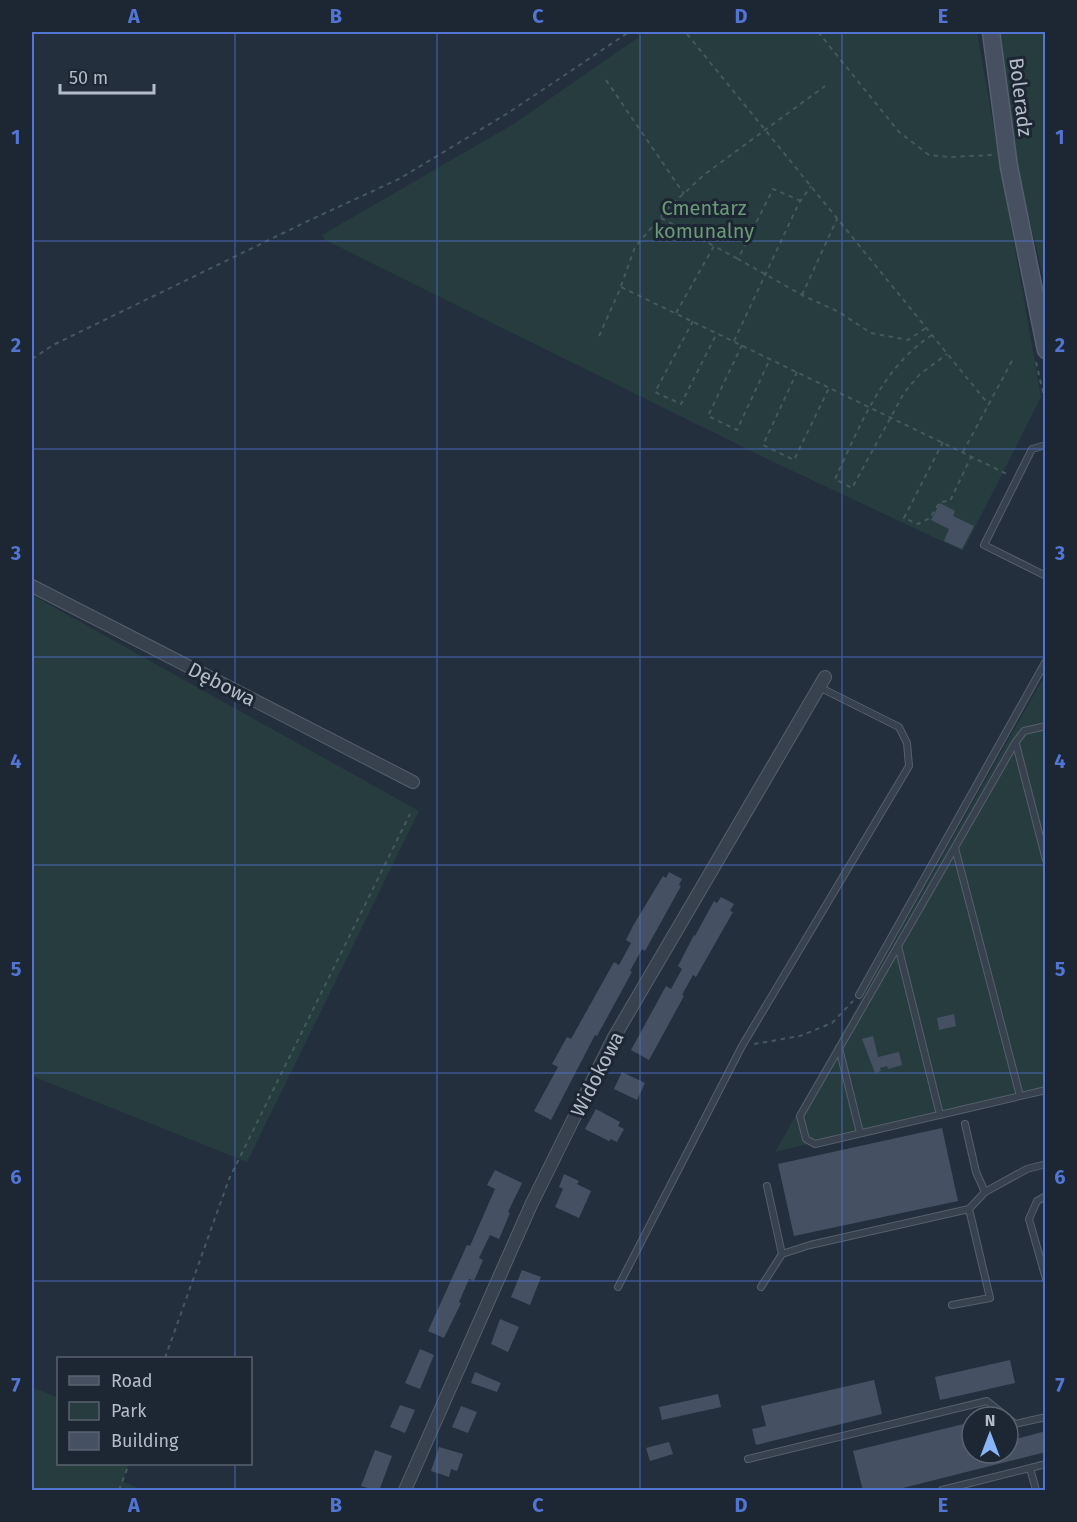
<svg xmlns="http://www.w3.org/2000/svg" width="1077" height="1522" viewBox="0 0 1077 1522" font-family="'Fira Sans',sans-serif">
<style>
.green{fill:#263c3f}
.building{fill:#455162}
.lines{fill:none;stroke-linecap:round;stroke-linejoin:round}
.lane-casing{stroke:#565f6c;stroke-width:8}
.street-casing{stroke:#565f6c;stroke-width:14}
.secondary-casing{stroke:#565f6c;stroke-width:19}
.path{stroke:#44595c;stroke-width:2;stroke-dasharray:4.5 4.5;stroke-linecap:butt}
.lane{stroke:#38414e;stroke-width:6}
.street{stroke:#38414e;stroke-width:12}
.secondary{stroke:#465061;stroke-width:16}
.grid{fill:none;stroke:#5274d3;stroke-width:1.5;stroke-opacity:0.55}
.labels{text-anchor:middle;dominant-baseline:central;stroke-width:6;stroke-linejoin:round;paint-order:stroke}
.street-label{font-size:20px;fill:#b4bcc9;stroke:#1d2633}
.park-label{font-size:20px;fill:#6b9a76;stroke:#1d2633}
.neatline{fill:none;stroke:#5274d3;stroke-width:2}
.grid-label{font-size:20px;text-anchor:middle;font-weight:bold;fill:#5274d3}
</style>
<rect width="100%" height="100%" fill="#242f3e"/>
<path class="green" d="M646,32H977L1041,397L963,551L765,458L325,240L322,235L515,123Z
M996,32H1045V285L1004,109Z
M32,595L419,811L247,1162L32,1076Z
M1045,675V1088L775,1152Z
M32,1387L58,1398V1464H129L122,1481L142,1490H32Z"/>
<path class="building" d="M940,503L955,511L953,516L974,526L962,549L944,541L949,529L931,520Z
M669,872L682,879L679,885L681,886L645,951L642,949L630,971L632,972L597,1036L595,1035L551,1120L534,1111L558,1067L552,1064L567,1037L571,1039L614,962L619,965L631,943L626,940L634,924L663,876L666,878Z
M721,897L734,904L730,911L733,912L696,977L693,975L682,995L684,996L649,1060L631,1050L666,986L671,989L682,969L678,966L694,935L695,936L714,901L717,903Z
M954,1014L956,1026L939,1030L937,1018Z
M873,1036L878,1057L899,1052L902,1065L888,1069L887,1066L880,1068L881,1071L875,1073L862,1039Z
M622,1072L645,1083L637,1100L614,1089Z
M596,1109L620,1122L618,1126L624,1129L617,1142L611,1139L609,1141L585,1129Z
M942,1128L958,1201L794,1236L778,1164Z
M495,1170L522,1183L508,1212L510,1213L499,1239L490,1235L479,1258L483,1260L474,1281L469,1279L459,1302L461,1303L444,1338L428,1331L462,1256L467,1245L470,1246L495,1189L487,1185Z
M564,1174L579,1181L577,1184L591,1191L579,1218L555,1207L563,1189L559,1187Z
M522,1270L541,1277L530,1305L511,1297Z
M500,1319L519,1327L508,1352L491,1344Z
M420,1349L434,1355L420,1389L405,1383Z
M1010,1360L1015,1383L940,1400L935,1377Z
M475,1372L501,1383L497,1392L471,1383Z
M874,1380L882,1414L756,1445L752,1429L766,1426L761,1406Z
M718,1394L721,1407L662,1420L659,1407Z
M400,1405L415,1410L405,1433L390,1427Z
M461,1406L477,1412L468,1433L452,1427Z
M972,1422V1453H1008V1441L1046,1431V1452L891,1491H863L853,1451Z
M669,1442L673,1454L650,1461L646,1448Z
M439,1447L463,1454L457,1471L451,1469L449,1477L431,1471Z
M375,1450L392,1456L379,1491L361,1486Z"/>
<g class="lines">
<g class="lane-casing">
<path id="lane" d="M1046,445L1032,449L984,545L1046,576
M1046,726L1024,731L1015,743L800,1116L806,1139L815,1144L1046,1090
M1016,744L1046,860
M955,848L1020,1096
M898,946L940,1115
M859,995L1046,661
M839,1048L860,1133
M965,1124L976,1172L985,1192
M767,1186L782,1254
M1046,1196L1037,1201L1029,1219L1046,1279
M618,1287L742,1046L909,766L907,743L899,727L819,687
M761,1287L782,1254L810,1245L969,1209L985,1192L1027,1169L1046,1164
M952,1305L990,1298L969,1209
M1008,1418L1015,1424L1046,1417
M748,1459L987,1401L1007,1417
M1030,1468L1036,1490
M942,1490L1046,1464"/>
</g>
<g class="street-casing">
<path id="street" d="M32,586L413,782
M405,1490L531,1205L613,1039L825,677"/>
</g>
<g class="secondary-casing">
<path id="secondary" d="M991,32L1009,167L1046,350"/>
</g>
<path class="path" d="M818,32L899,132L929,155L949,157L992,155
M687,34L989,405
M606,80L684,194
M801,201L773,189L738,259L802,295L839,312L871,333L908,340L926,328
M661,218L714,246
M621,286L635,247L669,207L705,174L825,86
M802,295L837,219
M676,313L714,246L738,259
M693,321L655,392L681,404L717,333
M932,335C882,367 859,428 835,479L852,488L904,393L919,375L947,354
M599,336L621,287L1009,475
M734,341L799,203L811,186
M742,345L708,416L737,430L770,359
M32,359L53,345L310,220L399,179L508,113L629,32
M1036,362L1046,405
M797,372L763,445L794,460L829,388
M943,442L904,518L918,524L930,518L940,502L950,501L971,457
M963,452L1013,359
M754,1044L800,1036L832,1023L853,1001
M165,1358L229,1179L410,814
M119,1490L129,1464"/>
<use href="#lane" class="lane"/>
<use href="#street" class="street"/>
<use href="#secondary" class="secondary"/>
</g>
<path class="grid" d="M235,32V1358M437,32V1490M640,32V1490M842,32V1490M32,241H1046M32,449H1046M32,657H1046M32,865H1046M32,1073H1046M32,1281H1046M235,1464V1490"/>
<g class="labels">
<g class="street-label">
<text transform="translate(1021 97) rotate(83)">Boleradz</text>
<text transform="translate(222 684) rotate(27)">Dębowa</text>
<text transform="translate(597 1074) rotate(-63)">Widokowa</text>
</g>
<g class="park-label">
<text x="704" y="208">Cmentarz<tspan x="704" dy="23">komunalny</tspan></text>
</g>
</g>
<rect width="1077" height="1522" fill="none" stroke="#1d2633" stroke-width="66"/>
<rect x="57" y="1357" width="195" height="108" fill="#1d2633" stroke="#59626f" stroke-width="1.5"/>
<rect x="69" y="1376" width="30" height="9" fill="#465061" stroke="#59626f" stroke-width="1.5"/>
<text x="111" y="1387" font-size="18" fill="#b4bcc9">Road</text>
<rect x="69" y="1402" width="30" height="18" fill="#263c3f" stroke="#59626f" stroke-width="1.5"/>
<text x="111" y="1417" font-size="18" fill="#b4bcc9">Park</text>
<rect x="69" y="1432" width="30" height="18" fill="#455162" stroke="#59626f" stroke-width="1.5"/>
<text x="111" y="1447" font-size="18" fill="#b4bcc9">Building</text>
<g transform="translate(990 1435)"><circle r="28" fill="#1d2633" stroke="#59626f" stroke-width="1.5"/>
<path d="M0-4.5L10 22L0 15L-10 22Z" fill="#8ab4f8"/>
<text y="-9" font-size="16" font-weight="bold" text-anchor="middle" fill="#b4bcc9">N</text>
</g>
<path d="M60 84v9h94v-9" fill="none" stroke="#b4bcc9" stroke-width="3"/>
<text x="69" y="84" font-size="18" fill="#b4bcc9" stroke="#1d2633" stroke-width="4.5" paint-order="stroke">50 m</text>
<rect x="33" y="33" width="1011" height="1456" class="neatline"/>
<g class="grid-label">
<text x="134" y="23">A</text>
<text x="336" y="23">B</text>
<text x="538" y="23">C</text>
<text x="741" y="23">D</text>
<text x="943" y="23">E</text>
<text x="16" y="144">1</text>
<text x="1060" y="144">1</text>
<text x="16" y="352">2</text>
<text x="1060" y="352">2</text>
<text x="16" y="560">3</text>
<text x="1060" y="560">3</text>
<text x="16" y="768">4</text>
<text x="1060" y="768">4</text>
<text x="16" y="976">5</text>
<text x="1060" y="976">5</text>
<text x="16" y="1184">6</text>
<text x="1060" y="1184">6</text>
<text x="16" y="1392">7</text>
<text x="1060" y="1392">7</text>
<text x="134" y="1512">A</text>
<text x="336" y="1512">B</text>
<text x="538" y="1512">C</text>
<text x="741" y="1512">D</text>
<text x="943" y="1512">E</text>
</g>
</svg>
